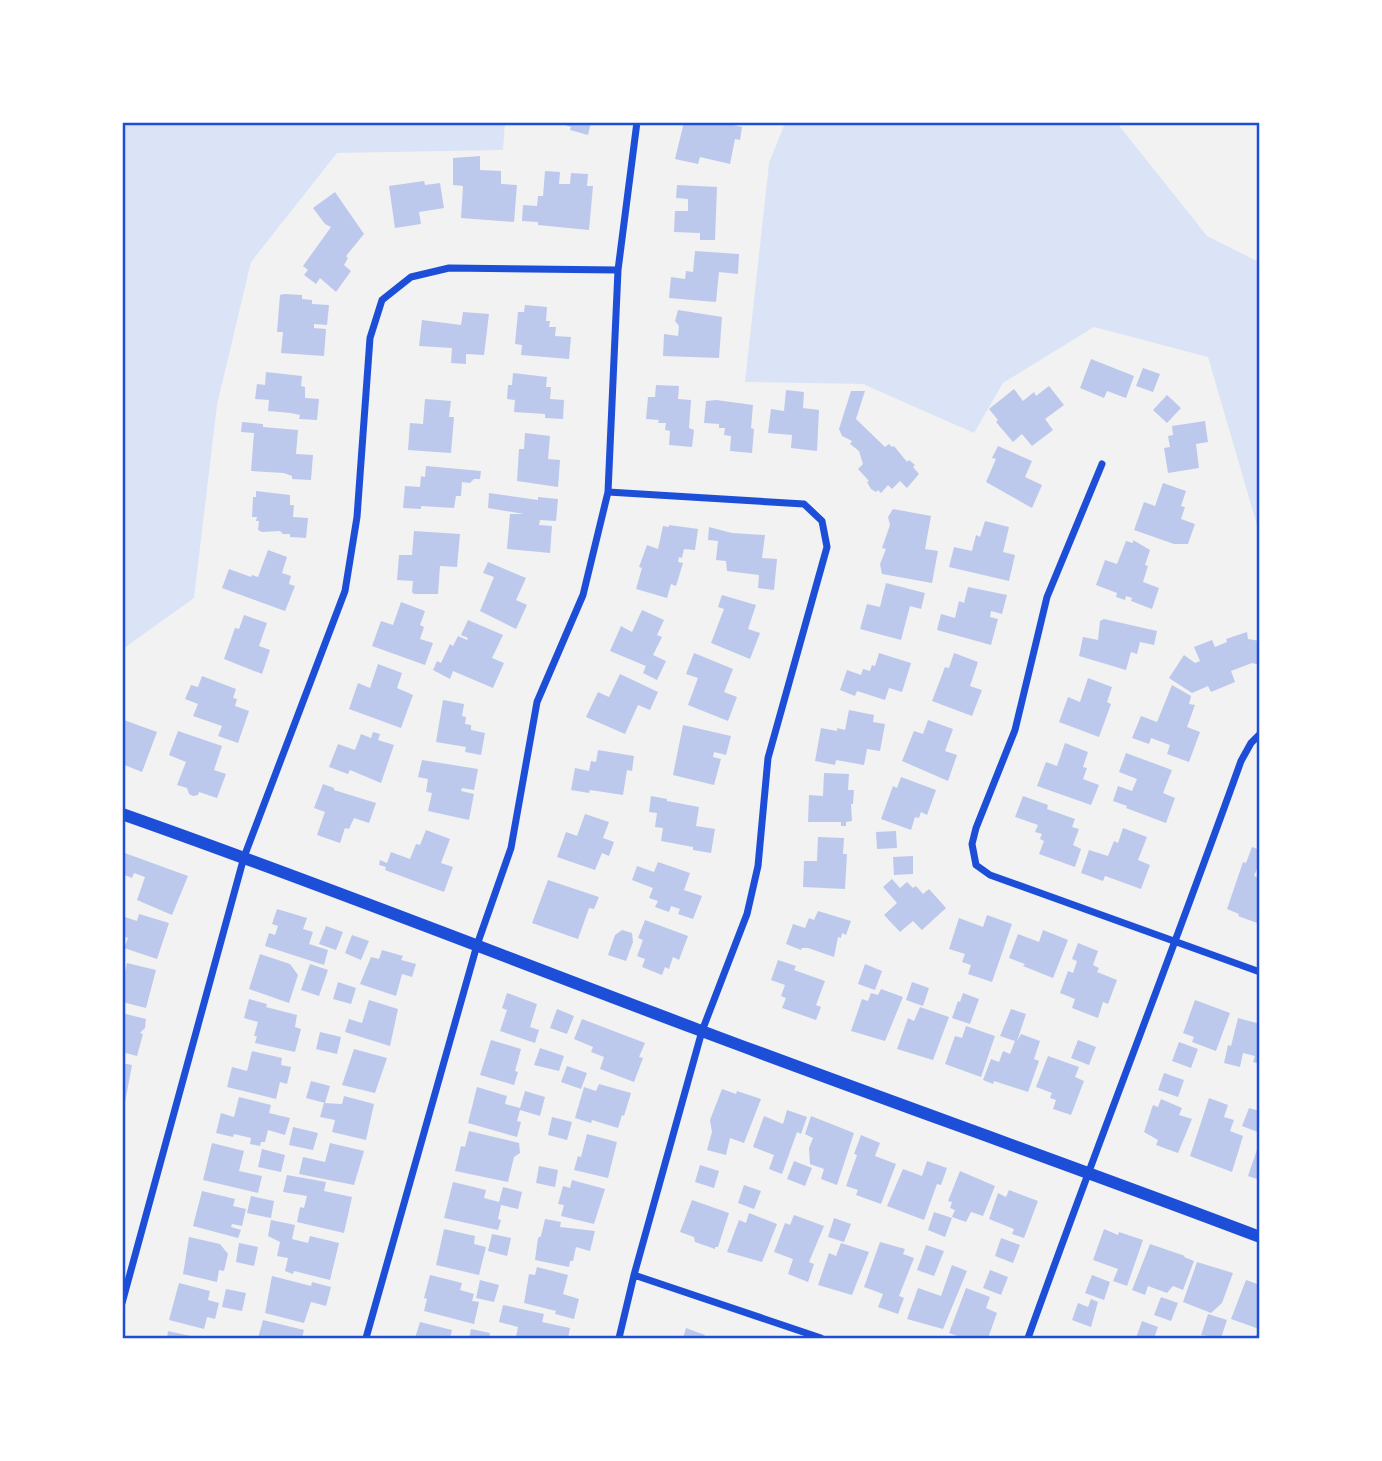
<svg xmlns="http://www.w3.org/2000/svg" width="1382" height="1461" viewBox="0 0 1382 1461" font-family="'Open Sans',sans-serif">
<style>
.green{fill:#dbe4f7}
.building{fill:#bdc9ec}
.lines{fill:none;stroke-linecap:round;stroke-linejoin:round}
.minor{stroke:#1d4ed8;stroke-width:7}
.tertiary{stroke:#1d4ed8;stroke-width:12}
.neatline{fill:none;stroke:#1d4ed8;stroke-width:2.5}
</style>
<rect width="100%" height="100%" fill="#f2f2f2"/>
<path class="green" d="M123,122L505,123L503,150L337,153L251,262L217,405L194,598L123,649Z
M785,123H1117L1207,236L1259,262V532L1208,357L1094,327L1003,383L974,433L863,384L745,382L769,163Z"/>
<path class="building" d="M557,122H591L588,135L570,130L571,127Z
M684,122H720L742,127L740,140L735,139L730,164L700,157L698,164L675,159Z
M480,156V170L501,171V184L517,185L514,222L461,218L463,186L453,185V158Z
M545,171L560,172L559,184H570L571,173L588,174L587,186H593L589,230L538,225V222L522,221L523,205L537,206L538,196H543Z
M424,181L425,185L440,183L444,208L419,212L421,224L395,228L389,186Z
M677,185L717,187L715,240H700V233L674,232L675,211H688V199L676,198Z
M335,192L364,234L346,256L348,258L344,265L351,271L336,292L320,278L316,284L304,275L308,270L303,266L331,227L325,224L313,208Z
M695,251L739,254L738,274L719,272L716,302L669,298L671,277L685,279L686,271L693,272Z
M284,294L302,295V299L312,300V304L329,305L327,325L314,324V328L326,329L324,356L281,353L283,332H277L280,295Z
M525,305L547,307L546,321H550L549,327H556L555,336L571,337L569,359L521,355L522,345L515,344L518,312H524Z
M678,310L722,317L719,358L663,356L664,334L678,336L679,326L675,321Z
M463,312L489,314L484,355L466,354V364L451,363L452,348L419,346L422,320L461,325Z
M1091,359L1134,376L1126,398L1107,391L1104,398L1080,388Z
M1143,368L1160,374L1153,392L1136,386Z
M266,372L302,376L301,386L305,387V398L319,399L317,420L299,419L300,415L291,413L268,411L269,400L255,399L257,384L265,385Z
M513,373L547,377L546,387H551L550,399L564,400L563,419L545,418V414L514,412L515,400L507,399L508,385H512Z
M656,385L679,386L678,399L691,400L689,428L694,430L692,447L669,445L670,431L665,430L666,423H658L659,420L646,419L648,397H655Z
M1049,386L1064,405L1045,419L1053,430L1032,446L1022,434L1013,442L996,422L998,420L989,409L1014,389L1023,401L1034,392L1036,396Z
M786,390L804,392L803,408L819,410L817,451L791,448L792,435L768,433L771,409L784,411Z
M851,391H865L856,419L885,447L889,444L892,447L894,446L907,462L909,460L915,465L913,467L919,474L907,488L900,481L892,489L888,485L881,493L878,490L876,492L871,489L867,482L869,481L858,469L863,464L859,451L850,444L852,441L842,436L839,429Z
M1167,395L1181,408L1167,423L1153,410Z
M425,399L451,401L449,417H454L451,453L408,450L410,423L423,424Z
M716,400L753,405L751,428L754,429L752,453L730,451L731,436L724,435L725,428H719V424L704,423L706,401Z
M1205,421L1208,442L1196,444L1199,468L1168,473L1164,448L1170,447L1168,436L1173,435L1172,426Z
M242,422L263,424V427L298,430L296,454L313,455L311,480L292,479V476L284,473L251,471L254,433L241,432Z
M525,433L550,436L548,459L560,460L558,487L517,481L519,449H524Z
M998,446L1032,461L1025,477L1042,485L1032,508L986,482L996,459L992,458Z
M426,466L481,471L480,479H474L470,483L462,482L461,496H456L454,508L421,506V509L403,508L405,486L420,487L421,476L425,477Z
M1163,483L1186,491L1181,506L1185,507L1181,519L1195,524L1188,544H1174L1134,530L1144,502L1155,506Z
M256,491L290,495V505H294L293,517L308,518L306,538L290,537V534H283L280,531L262,532L258,530L259,521H256L257,517H252L253,497H256Z
M489,493L538,500V497L558,499L556,521L540,520L539,525L552,526L550,553L507,549L510,514H524L488,508Z
M893,509L931,516L925,549L938,551L932,583L882,574L880,564L886,549L882,548L890,525L888,517Z
M985,521L1009,527L1003,552L1015,555L1009,581L949,567L954,547L972,551L976,535L980,537Z
M669,525L698,529L695,550L684,549L682,558L679,557L678,562L683,563L676,586L671,584L667,598L636,589L642,568L639,567L647,545L658,549L663,526L669,527Z
M709,527L732,533L765,535L762,558L777,559L774,590L758,588L759,575L727,571L726,561L716,560L718,541L708,540Z
M414,531L460,534L457,567L440,566L438,594H414L412,592L413,581L397,580L399,555H412Z
M1133,540L1150,550L1145,565L1148,566L1143,582L1159,588L1152,609L1131,601L1132,598L1126,596L1125,600L1116,597L1117,593L1096,585L1105,560L1117,564L1126,541L1133,543Z
M268,550L287,557L282,573L291,576L289,584L295,586L285,611L222,588L229,569L251,577L252,575L258,577Z
M488,562L526,578L516,600L527,605L516,629L480,611L494,577L483,573Z
M886,583L925,593L921,609L910,606L901,640L860,629L867,604L880,607Z
M968,587L1007,595L1002,614L991,611L990,617L998,619L991,645L937,630L941,614L955,618L959,601L964,603Z
M722,595L756,605L748,629L760,633L750,659L711,643L724,609L718,607Z
M401,602L425,611L420,625L424,627L420,639L433,643L425,665L372,646L381,621L393,625Z
M642,610L664,620L657,635L662,637L653,655L666,661L657,680L643,673L646,666L610,651L621,626L632,632Z
M244,615L267,623L259,646L270,650L262,674L224,659L235,628L239,629Z
M1104,619L1157,631L1154,645L1140,642L1137,654L1131,652L1126,670L1079,656L1083,637L1098,640L1100,621Z
M468,620L503,635L492,658L504,663L493,688L453,671L450,679L433,670L437,661L441,663L450,644L453,646L458,636L467,640L468,638L461,635Z
M1247,632L1248,639L1260,641V665L1252,663L1231,671L1235,682L1211,692L1208,686L1192,693L1169,678L1184,655L1195,663L1200,661L1194,647L1212,640L1215,647L1227,642L1226,639Z
M694,653L733,669L724,692L737,697L728,721L688,705L698,678L686,674Z
M879,653L911,663L902,692L889,688L885,700L857,691L855,696L840,690L847,670L861,675L863,669L870,671L872,665L875,666Z
M954,653L978,662L970,686L982,690L972,716L932,701L945,667L949,668Z
M378,664L402,673L397,688L413,695L401,728L349,709L358,683L370,688Z
M620,674L658,692L650,710L638,705L625,734L586,717L598,692L609,697Z
M202,676L236,689L233,698L237,699L235,706L249,711L238,743L218,736L222,726L193,716L198,704L185,699L191,685L198,687Z
M1088,678L1112,687L1107,702L1111,704L1099,737L1059,722L1068,697L1080,702Z
M1172,685L1191,696L1189,704L1195,705L1187,727L1200,732L1189,762L1167,754L1170,745L1151,738L1149,744L1132,738L1141,716L1157,722Z
M443,700L464,704L462,716L466,717L465,724L471,725V730L485,733L481,755L465,752L466,747L436,742Z
M849,710L874,715L873,722L885,724L880,751L867,749L864,765L836,760L835,765L815,761L821,728L837,731V728L845,730Z
M124,720L157,732L142,772L122,764Z
M928,720L953,729L945,751L957,755L948,781L902,761L914,731L923,734Z
M683,725L731,736L726,755L714,752L713,757L721,759L714,785L673,775Z
M178,731L222,746L214,770L226,774L217,798L199,792L198,795L193,796L189,794L187,788L177,785L186,762L169,755Z
M373,732L380,734L378,740L394,745L381,783L350,770L348,774L329,767L338,744L355,750L361,734L371,738Z
M1065,743L1088,752L1083,767L1087,768L1083,779L1099,785L1091,805L1037,786L1046,762L1057,766Z
M598,750L634,756L632,771L627,770L623,795L590,790L589,793L571,790L575,768L589,771L591,761L596,762Z
M1126,753L1172,770L1163,793L1175,798L1166,823L1126,808L1127,806L1113,801L1118,786L1132,791L1137,779L1119,772Z
M422,760L478,769L474,790L462,788L461,791L474,794L469,820L428,811L432,793L426,792L428,779L418,777Z
M824,773L849,774L848,790H854L853,804H851L852,821L846,822V826H841V822H808L809,795L823,796Z
M901,777L936,790L927,815L921,812L919,818L915,817L911,830L881,819L893,786L897,788Z
M323,784L334,788V790L376,803L369,823L354,818L349,829L345,828L340,843L317,835L325,812L314,808Z
M651,796L667,799V801L699,807L696,826L715,829L711,853L693,850V847L661,841L663,828L655,827L657,813L649,812Z
M1023,796L1048,805L1047,809L1075,819L1072,827L1079,829L1073,845L1081,849L1075,867L1039,854L1044,841L1040,839L1042,834L1035,832L1038,825L1015,817Z
M585,814L609,822L603,838L614,842L609,856L602,853L595,870L557,857L566,832L577,836Z
M1123,828L1147,837L1138,860L1150,865L1141,889L1105,876L1103,881L1081,873L1089,850L1108,856L1114,841L1118,843Z
M426,830L450,839L441,863L453,867L444,892L385,870L386,867L379,865L380,860L387,863L391,852L410,859L416,844L420,845Z
M896,831L897,848L877,849L876,832Z
M818,837L844,838L843,854H847L845,889L803,887L804,861H817Z
M1252,847L1260,850V870L1257,869L1254,876L1260,878V924L1238,916L1239,914L1227,909L1243,862L1246,863Z
M122,852L188,876L172,915L137,900L145,877L134,873L132,878L122,874Z
M913,856V874L894,875L893,857Z
M658,862L690,873L684,890L702,896L693,919L678,914L680,909L671,906L669,912L655,907L658,901L649,898L653,888L632,880L637,866L654,872Z
M892,879L900,888L907,882L913,888L916,886L923,894L929,889L946,908L922,930L913,921L900,932L884,915L897,903L883,887Z
M548,880L599,897L594,909L589,908L578,939L532,923Z
M277,909L307,918L303,929L313,932L309,944L328,950L324,965L265,946L269,933L275,935L278,926L272,924Z
M818,911L851,921L846,935L842,933L841,938L838,937L834,957L808,948H802L801,950L786,944L793,924L805,928L809,918L814,920Z
M139,914L169,923L157,959L124,948L128,938L122,936L125,917L137,921Z
M987,915L1012,924L992,982L968,974L971,965L962,962L965,954L949,949L959,918L983,927Z
M645,920L688,936L679,960L673,957L669,969L665,967L662,975L642,967L645,959L637,956L643,940L638,938Z
M326,926L343,932L336,950L319,944Z
M622,930L632,933L633,942L626,961L608,955L615,935Z
M1043,930L1068,940L1053,978L1023,966L1025,964L1009,958L1018,934L1039,942Z
M352,935L369,941L361,960L345,953Z
M1078,943L1098,951L1093,965L1099,968L1097,972L1117,980L1108,1004L1103,1002L1098,1018L1072,1008L1075,999L1060,993L1068,971L1073,973L1077,961L1072,959Z
M382,950L403,956L401,960L416,964L412,977L402,974L396,996L360,984L371,957L379,959Z
M260,954L290,964L298,975L289,1003L249,989Z
M778,960L796,966L794,970L825,981L816,1005L821,1007L816,1020L782,1008L786,998L781,996L785,985L771,980Z
M127,963L156,970L146,1008L122,1002V971L125,972Z
M310,964L328,970L319,996L301,990Z
M865,964L882,971L875,990L858,984Z
M338,982L356,988L351,1004L333,999Z
M912,982L929,988L923,1006L906,1000Z
M881,989L903,997L885,1041L851,1031L862,999L868,1001L871,993L878,995Z
M507,993L537,1004L530,1027L539,1030L535,1043L500,1031L507,1010L502,1008Z
M963,993L979,999L970,1024L952,1018L958,1001L960,1002Z
M249,999L267,1004L266,1007L297,1015L295,1027L301,1029L295,1052L255,1043L257,1036H254L258,1022L244,1018Z
M369,1000L398,1009L390,1046L345,1032L349,1019L362,1023Z
M1195,1000L1230,1013L1216,1051L1192,1042L1194,1037L1183,1033Z
M920,1007L949,1017L933,1060L897,1049L908,1018L914,1021Z
M557,1009L574,1016L567,1034L550,1028Z
M1011,1009L1026,1014L1017,1041L1021,1034L1040,1041L1034,1059L1039,1061L1028,1092L994,1081L993,1084L983,1080L991,1059L999,1062L1003,1051L1010,1054L1015,1041L1000,1036Z
M122,1013L146,1019L145,1028L140,1033L143,1034L137,1056L122,1052Z
M1238,1018L1260,1024V1064L1253,1062L1255,1056L1243,1053L1240,1067L1224,1063L1228,1045L1231,1046Z
M582,1019L645,1043L639,1057L643,1058L634,1082L600,1069L604,1057L591,1052L593,1047L574,1039Z
M966,1026L995,1036L981,1077L945,1064L955,1036L962,1038Z
M320,1032L341,1037L337,1054L316,1049Z
M491,1040L521,1049L515,1071L518,1072L514,1085L480,1075Z
M1078,1040L1096,1047L1089,1065L1071,1058Z
M1179,1042L1198,1049L1191,1068L1172,1061Z
M540,1048L564,1056L559,1071L534,1065Z
M354,1049L387,1058L375,1093L342,1085Z
M252,1051L282,1058L281,1065L291,1067L287,1084L280,1082L276,1099L227,1087L232,1067L247,1071Z
M1048,1056L1079,1067L1075,1077L1084,1081L1071,1115L1053,1109L1056,1100L1050,1098L1052,1093L1036,1087Z
M122,1063L132,1065L125,1102H122Z
M567,1066L587,1073L581,1089L561,1082Z
M1164,1073L1184,1080L1178,1097L1158,1090Z
M311,1081L330,1086L325,1103L306,1098Z
M599,1084L631,1093L624,1116L622,1115L618,1128L592,1120L591,1123L575,1118L584,1087L596,1091Z
M477,1087L507,1096L505,1104L520,1108L525,1091L545,1097L540,1116L520,1110L517,1121L521,1122L517,1137L468,1123Z
M722,1089L736,1094L737,1091L761,1099L744,1143L730,1138L726,1155L707,1150L712,1132L710,1120Z
M344,1096L374,1104L366,1140L332,1132L335,1120L320,1117L324,1103L342,1104Z
M239,1097L271,1105L269,1113L290,1118L285,1135L268,1130L265,1142H261L260,1146L250,1144L251,1138L234,1134L233,1137L216,1133L221,1113L234,1117Z
M1209,1098L1228,1105L1224,1117L1234,1120L1230,1131L1243,1136L1232,1172L1190,1156Z
M1161,1099L1182,1108L1179,1115L1192,1119L1178,1153L1156,1145L1158,1140L1144,1132L1153,1105L1158,1107Z
M1249,1108L1260,1111L1258,1132L1242,1126Z
M787,1110L807,1117L801,1134L797,1132L782,1174L769,1169L774,1155L753,1147L764,1116L783,1124Z
M811,1116L854,1133L837,1185L821,1179L824,1169L810,1164L809,1148L813,1138L805,1134Z
M552,1117L572,1122L567,1140L548,1135Z
M293,1127L318,1133L313,1150L289,1145Z
M469,1131L519,1143L520,1153L514,1157L508,1182L455,1171L461,1146L465,1147Z
M587,1134L617,1142L608,1178L574,1170L578,1156L581,1157Z
M861,1135L880,1143L875,1156L896,1164L881,1204L856,1195L858,1190L846,1186L857,1155L854,1154Z
M1260,1141V1180L1248,1176Z
M212,1143L244,1151L239,1171L262,1176L258,1193L203,1180Z
M330,1143L364,1151L354,1185L299,1174L303,1157L325,1162Z
M262,1149L285,1155L281,1172L258,1167Z
M794,1161L812,1168L805,1186L787,1179Z
M927,1161L947,1168L941,1185L937,1184L924,1220L887,1206L903,1169L922,1176Z
M700,1165L719,1171L714,1188L695,1182Z
M539,1166L558,1170L555,1187L536,1183Z
M960,1171L995,1186L983,1216L971,1212L966,1222L952,1217L955,1210L950,1208L952,1202L948,1201Z
M287,1175L326,1182L324,1191L352,1197L344,1233L297,1222L300,1207L304,1208L307,1196L283,1192Z
M572,1180L605,1189L594,1224L561,1216L564,1205L558,1204L563,1186L570,1188Z
M453,1182L486,1190L484,1198L499,1202L503,1187L522,1192L518,1209L501,1205L498,1219L501,1220L498,1230L444,1218Z
M744,1185L761,1191L754,1209L738,1203Z
M1009,1190L1038,1201L1024,1238L1012,1234L1014,1229L989,1219L998,1193L1006,1197Z
M202,1191L235,1199L233,1206L246,1209L242,1226L232,1224L231,1227L241,1230L238,1238L193,1226Z
M251,1196L274,1201L271,1218L247,1213Z
M692,1200L729,1213L718,1247H715V1249L695,1242L694,1237L680,1232Z
M934,1212L952,1218L945,1237L928,1230Z
M749,1213L777,1224L762,1262L727,1252L739,1220L746,1223Z
M794,1215L824,1226L809,1262L814,1264L808,1282L788,1274L793,1259L774,1252L785,1223L790,1225Z
M834,1218L851,1224L844,1242L828,1237Z
M545,1219L561,1222L560,1227L595,1231L590,1251L576,1247L573,1261H570L569,1267L535,1260L538,1238L541,1236Z
M271,1220L295,1225L292,1239L308,1243L310,1236L339,1243L330,1280L294,1271L293,1274L285,1271L288,1258L277,1256L280,1242L268,1236Z
M444,1229L475,1236L474,1244L486,1247L479,1275L436,1265Z
M1104,1229L1118,1235L1119,1232L1143,1240L1127,1286L1113,1281L1118,1269L1093,1260Z
M492,1234L511,1238L507,1256L488,1251Z
M189,1237L220,1244L228,1254L224,1271L219,1270L217,1282L183,1274Z
M1001,1238L1020,1245L1013,1263L995,1256Z
M880,1242L905,1249L903,1254L914,1258L899,1296L904,1298L898,1314L878,1307L883,1294L864,1287Z
M239,1243L258,1247L254,1266L236,1262Z
M841,1243L869,1252L852,1295L818,1285L829,1253L836,1256Z
M1150,1244L1185,1256L1184,1257L1194,1261L1183,1290L1173,1286L1167,1293L1148,1286L1145,1295L1132,1290Z
M926,1245L944,1251L934,1276L917,1270Z
M1197,1262L1233,1273L1222,1303L1211,1313L1183,1302Z
M952,1265L967,1271L943,1329L907,1319L918,1288L941,1296Z
M537,1267L568,1275L563,1294L579,1299L574,1319L555,1314L556,1311L524,1303L529,1274L535,1275Z
M990,1270L1008,1277L1001,1295L983,1288Z
M430,1275L462,1283L460,1290L474,1294L472,1301L479,1302L474,1324L424,1311L427,1299L424,1298Z
M1092,1275L1110,1282L1104,1300L1085,1293Z
M272,1276L311,1286L312,1282L331,1287L326,1306L311,1302L304,1323L265,1313Z
M480,1280L499,1285L494,1302L476,1298Z
M1246,1280L1260,1285V1338H1255L1259,1329L1231,1319Z
M179,1283L210,1291L208,1300L219,1303L215,1319L207,1317L204,1329L169,1320Z
M966,1288L990,1297L986,1308L997,1313L988,1338H963L949,1333Z
M226,1289L246,1293L242,1311L222,1307Z
M1161,1297L1178,1303L1171,1321L1154,1315Z
M1091,1299L1098,1302L1091,1327L1072,1320L1078,1303L1088,1307Z
M503,1305L544,1314L542,1322L570,1328L568,1338L516,1337L518,1327L499,1322Z
M1208,1314L1227,1320L1221,1338L1201,1335Z
M263,1320L304,1330L302,1338H258Z
M1142,1321L1158,1327L1154,1338H1136Z
M420,1322L452,1330L450,1338H415Z
M686,1328L705,1335L703,1338H683Z
M471,1329L490,1333L489,1338H469Z
M168,1331L195,1337V1338H167Z"/>
<g class="lines">
<path class="minor" d="M1102,464L1047,597L1015,730L976,828L972,844L976,865L990,875L1260,972
M608,492L804,504L822,521L827,547L768,758L758,866L747,914L702,1031L634,1275L619,1338
M634,1275L821,1338
M122,1303L244,857L345,591L357,517L370,338L382,300L411,277L449,268L618,270
M366,1338L477,945L511,848L537,702L583,595L608,492L618,270L637,122
M1028,1338C1097,1145 1172,954 1241,761L1251,743L1260,734"/>
<path class="tertiary" d="M122,814C316,882 507,958 699,1030C885,1100 1073,1166 1260,1237"/>
</g>
<rect width="1382" height="1461" fill="none" stroke="#ffffff" stroke-width="248"/>
<rect x="124" y="124" width="1134" height="1213" class="neatline"/>
</svg>
